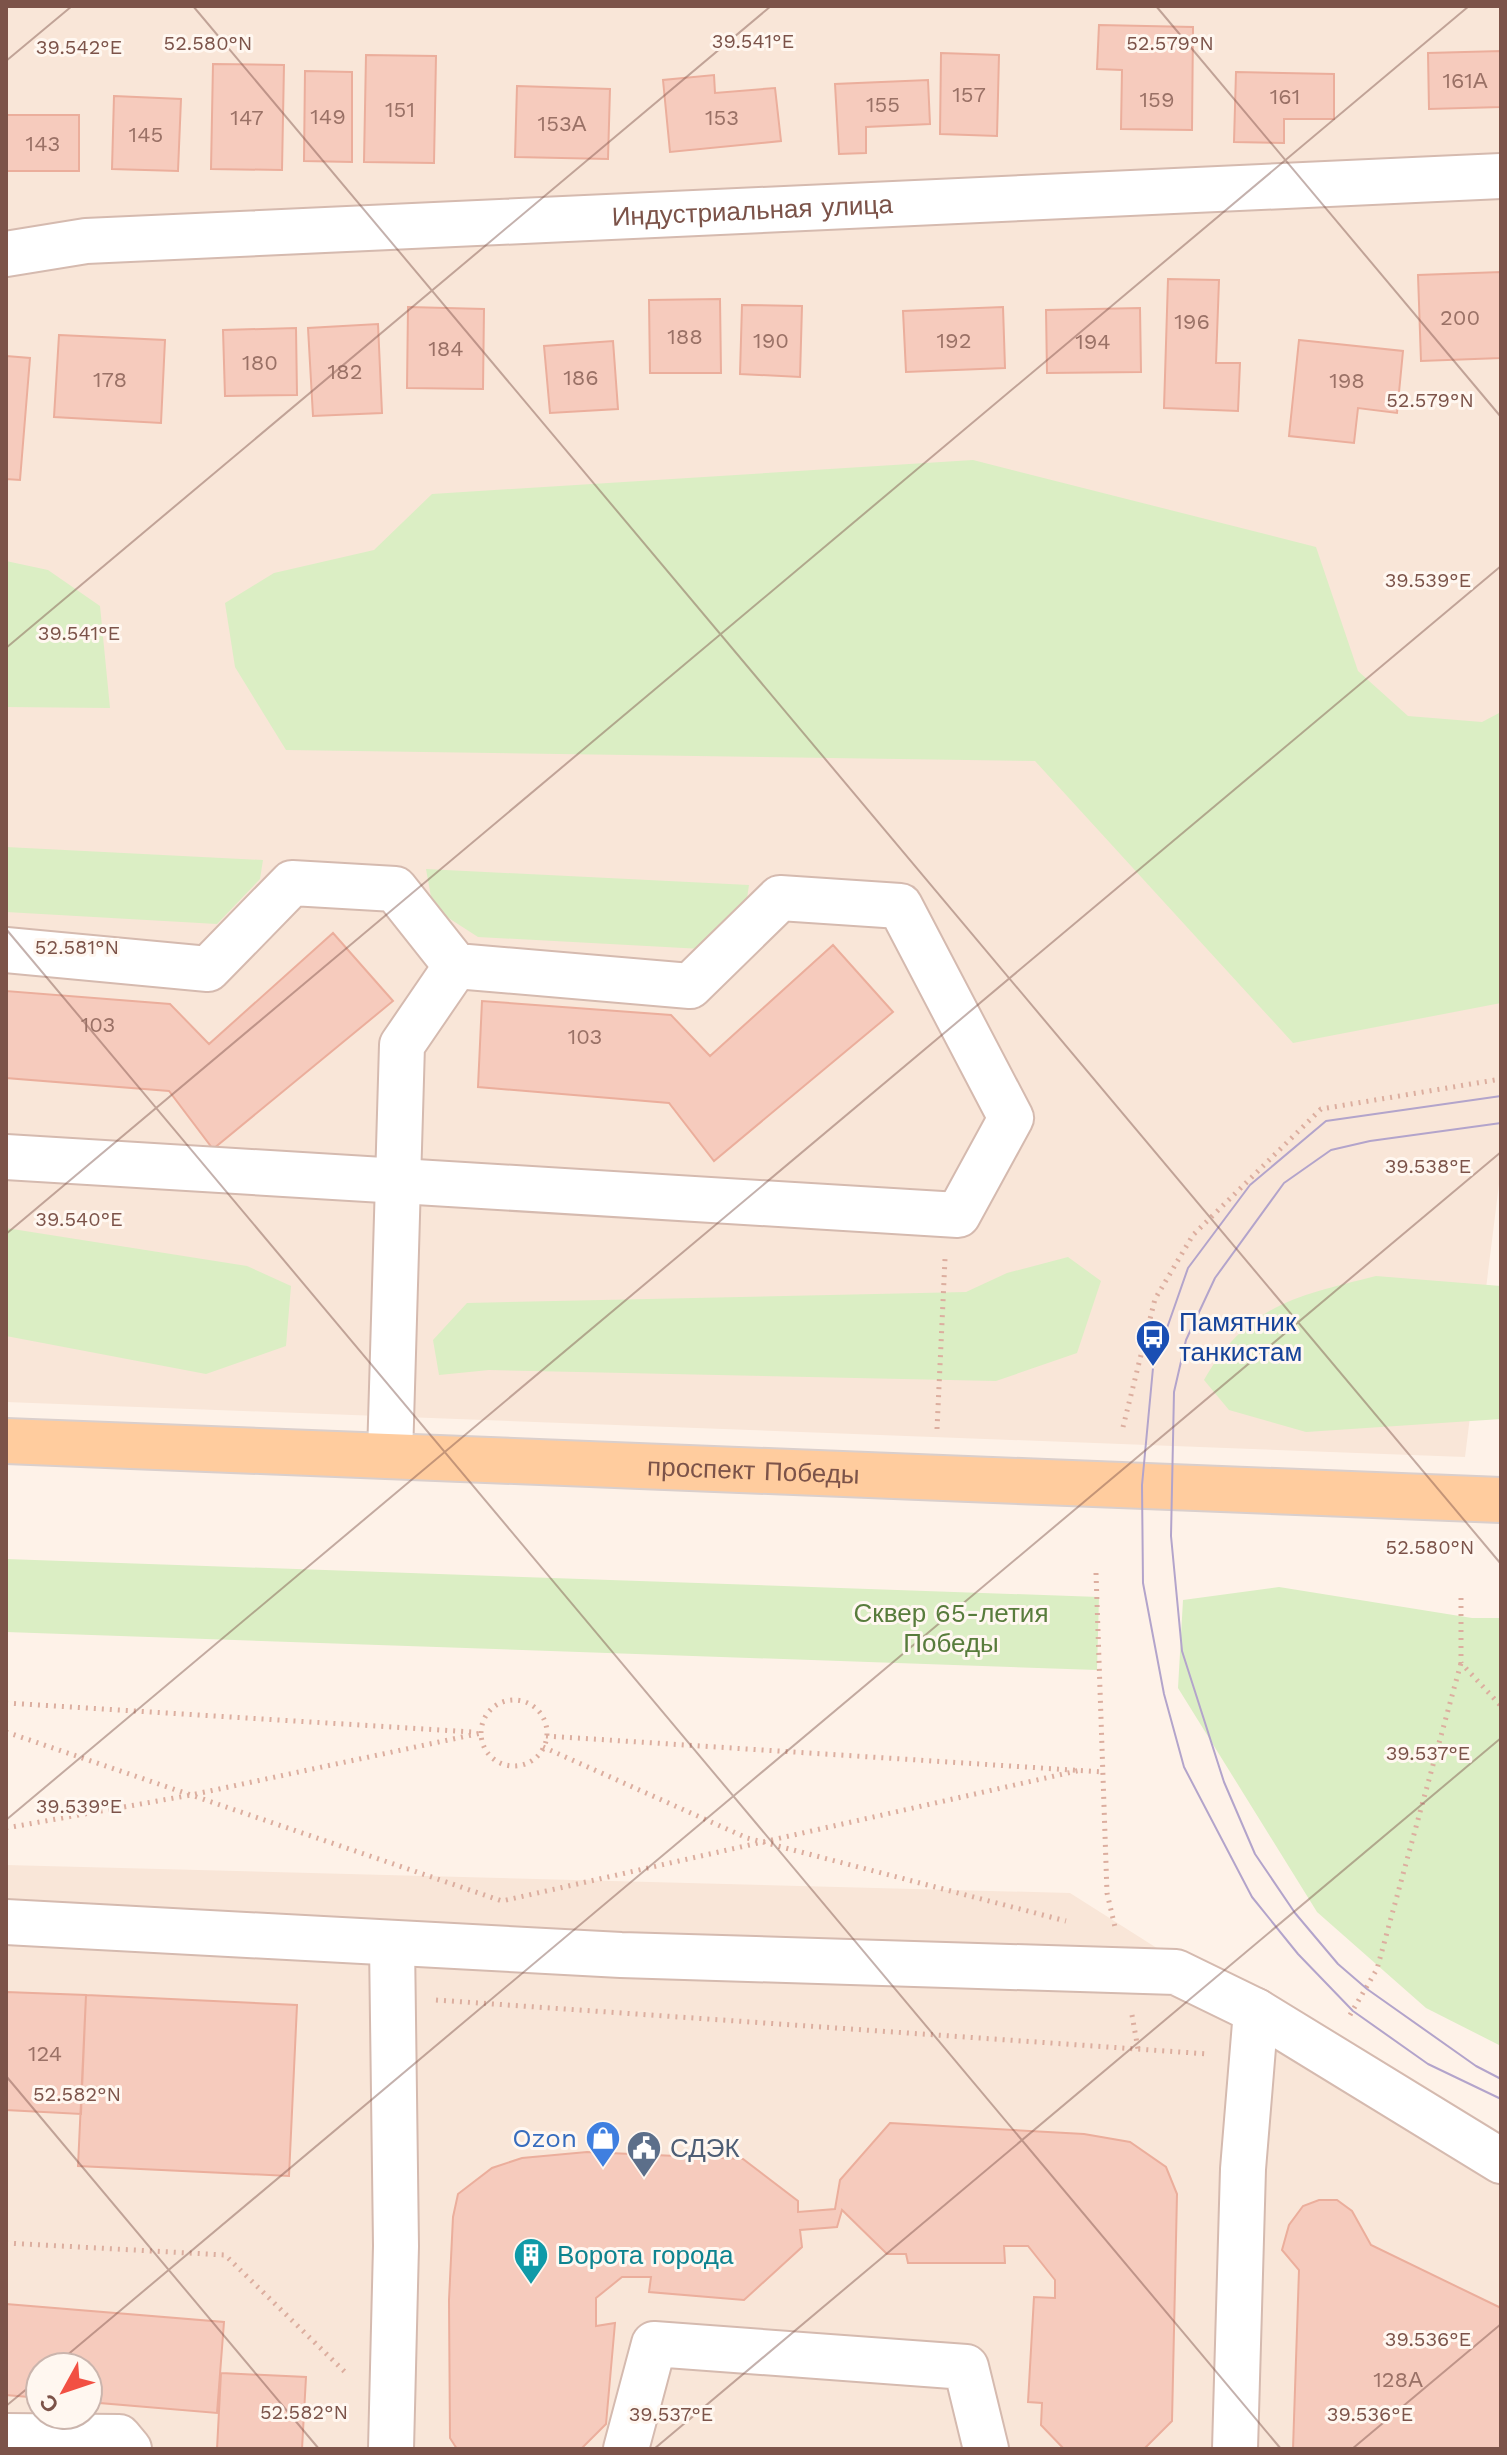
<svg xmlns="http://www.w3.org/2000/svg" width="1507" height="2455" viewBox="0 0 1507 2455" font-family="'Work Sans',sans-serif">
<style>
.residential{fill:#f9e6d8;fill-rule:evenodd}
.green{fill:#dbeec4}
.building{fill:#f6cbbd;stroke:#ebae9c;stroke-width:2}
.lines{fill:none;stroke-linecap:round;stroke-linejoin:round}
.minor-casing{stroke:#d5baaf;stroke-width:48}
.major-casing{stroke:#dacfcc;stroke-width:48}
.path{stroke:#dcae9f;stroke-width:5;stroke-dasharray:2 6;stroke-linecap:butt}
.minor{stroke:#fff;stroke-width:44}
.major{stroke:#ffcc9e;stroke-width:44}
.tram{stroke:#b3a4cb;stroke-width:2}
.ticks{fill:none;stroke:#7c5349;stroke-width:2;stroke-opacity:0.45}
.labels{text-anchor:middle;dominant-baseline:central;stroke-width:6;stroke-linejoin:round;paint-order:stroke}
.number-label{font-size:22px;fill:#9a7166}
.street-label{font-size:26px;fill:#7c5349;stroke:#fff7f0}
.transit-label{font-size:26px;fill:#164399;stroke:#fff7f0;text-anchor:start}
.park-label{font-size:26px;fill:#587c3c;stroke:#fff7f0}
.shop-label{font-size:26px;fill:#366cbe;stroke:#fff7f0;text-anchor:end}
.service-label{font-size:26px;fill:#4e5e75;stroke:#fff7f0;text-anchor:start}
.culture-label{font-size:26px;fill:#0d838f;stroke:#fff7f0;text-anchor:start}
.ticks-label{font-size:20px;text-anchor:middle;fill:#7c5349;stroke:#fff7f0;stroke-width:6;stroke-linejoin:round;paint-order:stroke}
</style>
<rect width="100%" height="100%" fill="#fef2e8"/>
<path class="residential" d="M6,6H1501V1168L1465,1457L6,1402Z
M6,1865L1070,1893L1501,2166V2449H6ZM40,2367H88V2415H40Z"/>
<path class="green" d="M973,460L1316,547L1358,671L1408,716L1482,722L1501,712V1003L1293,1043L1035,761L286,750L235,667L225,603L274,573L374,550L432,494Z
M6,561L48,570L100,606L110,708L6,707Z
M6,847L263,860L260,879L217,924L6,912Z
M426,869L749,885L746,905L702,949L478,937L433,908Z
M6,1228L247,1266L291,1286L286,1346L206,1374L6,1336Z
M1068,1257L1101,1281L1077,1353L996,1381L489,1370L439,1375L433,1340L467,1303L966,1292L1007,1273Z
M1376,1276L1501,1286V1419L1306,1432L1229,1410L1204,1380C1248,1304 1297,1296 1376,1276Z
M6,1559L1099,1597L1097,1670L6,1632Z
M1279,1587L1472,1618H1501V2046L1426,2008L1317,1912L1178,1688L1183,1600Z"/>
<path class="building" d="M1099,25L1193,27L1192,130L1121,129L1122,70L1097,69Z
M1501,51V107L1429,109L1428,53Z
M941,53L999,55L997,136L940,134Z
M366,55L436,56L434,163L364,162Z
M213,64L284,65L282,170L211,169Z
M305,71L352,72V162L304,161Z
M1236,72L1334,74V119H1284V143L1234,142Z
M714,75L715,93L775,88L781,141L670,152L663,80Z
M928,80L930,124L866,127V153L839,154L835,84Z
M517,86L610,89L608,159L515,157Z
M114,96L181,99L178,171L112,169Z
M6,115H79V171H6Z
M1501,272V358L1421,361L1418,275Z
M1168,279L1219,280L1216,363H1240L1238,411L1164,408Z
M720,299L721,373H650L649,300Z
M742,305L802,306L800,377L740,374Z
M408,307L484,309L483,389L407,388Z
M1003,307L1005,368L906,372L903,311Z
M1140,308L1141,372L1047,373L1046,310Z
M378,324L382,413L313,416L308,328Z
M296,328L297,395L225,396L223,330Z
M59,335L165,340L161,423L54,417Z
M1299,340L1403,351L1397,413L1358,408L1354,443L1289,436Z
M613,341L618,409L550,413L544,346Z
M6,356L30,358L20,480L6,479Z
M333,933L393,1001L213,1149L169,1091L6,1078V991L170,1004L209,1044Z
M833,945L893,1012L714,1161L669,1103L478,1087L482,1001L671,1015L710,1056Z
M6,1992L86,1995L81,2114L6,2110Z
M86,1995L297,2005L289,2176L78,2166Z
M890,2123L1084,2134L1130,2142L1166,2167L1177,2194L1172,2421L1144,2449H1064L1041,2425L1042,2403L1028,2402L1034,2297L1055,2298V2280L1028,2246H1004L1005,2263H908L906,2254H887L842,2210L837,2227L800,2230L802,2247L744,2300L649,2292L651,2277H622L596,2298V2326L615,2323L606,2424L581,2449H457L450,2438L449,2300L453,2217L458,2194L492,2168L522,2158L587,2152L743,2159L798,2201V2212L835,2209L840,2180Z
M1319,2200H1337L1352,2211L1371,2245L1501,2308V2449H1293L1299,2270L1282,2250L1289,2225L1303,2206Z
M6,2304L224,2322L217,2413L88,2402V2367H40V2398L6,2395Z
M221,2373L306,2377L302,2449H217Z"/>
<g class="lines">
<g class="minor-casing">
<g id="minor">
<path id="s1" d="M6,254L86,241L1501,176"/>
<path d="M6,950L208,969L292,883L395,889L456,966L690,986L780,898L900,906L1011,1118L958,1215L6,1157"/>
<path d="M390,1456L402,1045L456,966"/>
<path d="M6,1922L621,1955L1176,1972L1256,2011L1501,2161"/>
<path d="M6,2436L119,2437L129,2449"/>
<path d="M391,2449L396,2246L392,1943"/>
<path d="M626,2449L654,2344L966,2367L986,2449"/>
<path d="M1235,2449L1243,2169L1256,2011"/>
</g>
</g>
<g class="major-casing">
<g id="major">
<path id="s2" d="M6,1441L1501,1500"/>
</g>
</g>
<path class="path" d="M1123,1427L1155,1299L1193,1235L1321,1109L1501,1079
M937,1429L945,1259
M1096,1573L1107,1893L1115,1927
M1461,1598V1663L1501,1706
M481 1733a33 33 0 1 1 66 0a33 33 0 1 1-66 0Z
M6,1703L472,1732
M6,1732L502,1901L1081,1770
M546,1736L1103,1772
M543,1747L747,1838L1066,1921
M6,1828L191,1795L481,1733
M436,2000L1208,2054
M1132,2015L1138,2049
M1350,2015L1377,1969L1461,1663
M6,2243L225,2255L348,2375"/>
<use href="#minor" class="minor"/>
<use href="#major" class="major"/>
<path class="tram" d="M1501,1096L1326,1121L1250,1185L1188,1268L1153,1368L1142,1485L1143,1583L1164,1694L1184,1767L1252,1897L1298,1954L1353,2011L1428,2064L1501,2099
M1501,1123L1370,1141L1331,1150L1284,1183L1215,1278L1186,1340L1174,1392L1171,1536L1182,1651L1224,1782L1255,1854L1295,1913L1338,1964L1367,1989L1476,2066L1501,2079"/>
</g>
<path class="ticks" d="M193,6L1501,1564M1156,6L1501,417M6,61L72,6M6,648L771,6M6,929L1281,2449M6,1234L1469,6M6,1820L1501,566M6,2076L319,2449M53,2367L1501,1152M6,2406L40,2378M654,2449L1501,1738M1352,2449L1501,2324"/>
<defs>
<g id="bus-pin" transform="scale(1.8)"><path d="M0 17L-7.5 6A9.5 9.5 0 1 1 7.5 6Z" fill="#1a4fb4" stroke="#fff7f0"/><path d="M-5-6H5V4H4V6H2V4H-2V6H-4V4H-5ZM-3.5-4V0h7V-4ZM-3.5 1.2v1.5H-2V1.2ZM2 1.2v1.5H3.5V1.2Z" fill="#fff"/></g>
<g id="shop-pin" transform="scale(1.8)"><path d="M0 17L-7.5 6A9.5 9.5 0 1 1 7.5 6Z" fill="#3f7fe0" stroke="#fff7f0"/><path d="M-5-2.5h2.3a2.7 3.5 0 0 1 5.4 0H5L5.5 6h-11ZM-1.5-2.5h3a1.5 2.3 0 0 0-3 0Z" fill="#fff"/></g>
<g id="civic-pin" transform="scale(1.8)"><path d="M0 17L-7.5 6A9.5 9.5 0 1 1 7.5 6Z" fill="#5c6f8a" stroke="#fff7f0"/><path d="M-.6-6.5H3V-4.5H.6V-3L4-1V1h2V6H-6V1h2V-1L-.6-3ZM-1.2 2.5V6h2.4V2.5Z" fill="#fff"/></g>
<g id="building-pin" transform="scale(1.8)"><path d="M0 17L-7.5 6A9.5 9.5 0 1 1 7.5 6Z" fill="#0f9aa8" stroke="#fff7f0"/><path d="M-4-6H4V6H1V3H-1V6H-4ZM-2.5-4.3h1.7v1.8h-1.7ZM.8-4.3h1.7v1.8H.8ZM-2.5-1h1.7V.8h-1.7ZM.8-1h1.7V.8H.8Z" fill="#fff"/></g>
</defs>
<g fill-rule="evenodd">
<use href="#bus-pin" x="1153" y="1337"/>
<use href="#shop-pin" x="603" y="2138"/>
<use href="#civic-pin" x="644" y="2148"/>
<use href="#building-pin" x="531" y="2255"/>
</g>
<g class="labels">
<g class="number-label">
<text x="1465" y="80">161А</text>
<text x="969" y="94">157</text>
<text x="1285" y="96">161</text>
<text x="1157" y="99">159</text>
<text x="883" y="104">155</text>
<text x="400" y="109">151</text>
<text x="328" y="116">149</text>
<text x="247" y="117">147</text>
<text x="722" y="117">153</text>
<text x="562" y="123">153А</text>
<text x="146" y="134">145</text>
<text x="43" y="143">143</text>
<text x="1460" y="317">200</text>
<text x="1192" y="321">196</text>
<text x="685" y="336">188</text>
<text x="771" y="340">190</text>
<text x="954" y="340">192</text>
<text x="1093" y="341">194</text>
<text x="446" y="348">184</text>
<text x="260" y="362">180</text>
<text x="345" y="371">182</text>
<text x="581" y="377">186</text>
<text x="110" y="379">178</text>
<text x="1347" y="380">198</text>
<text x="98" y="1024">103</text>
<text x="585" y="1036">103</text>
<text x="45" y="2053">124</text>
<text x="1398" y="2379">128А</text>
</g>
<g class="street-label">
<text stroke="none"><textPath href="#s1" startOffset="748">Индустриальная улица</textPath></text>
<text stroke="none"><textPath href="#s2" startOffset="748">проспект Победы</textPath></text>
</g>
<g class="transit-label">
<text x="1179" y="1322">Памятник<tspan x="1179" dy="30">танкистам</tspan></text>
</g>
<g class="park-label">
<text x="951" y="1613">Сквер 65-летия<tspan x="951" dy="30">Победы</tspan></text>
</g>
<g class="shop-label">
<text x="577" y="2138">Ozon</text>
</g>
<g class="service-label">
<text x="670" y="2148">СДЭК</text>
</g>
<g class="culture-label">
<text x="557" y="2255">Ворота города</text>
</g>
</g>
<g class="ticks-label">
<text x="753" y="48">39.541°E</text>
<text x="208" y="50">52.580°N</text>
<text x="1170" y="50">52.579°N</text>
<text x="79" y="54">39.542°E</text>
<text x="1430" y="407">52.579°N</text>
<text x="1428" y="587">39.539°E</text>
<text x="79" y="640">39.541°E</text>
<text x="77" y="954">52.581°N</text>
<text x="1428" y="1173">39.538°E</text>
<text x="79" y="1226">39.540°E</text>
<text x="1430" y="1554">52.580°N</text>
<text x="1428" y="1760">39.537°E</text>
<text x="79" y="1813">39.539°E</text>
<text x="77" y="2101">52.582°N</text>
<text x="1428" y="2346">39.536°E</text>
<text x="304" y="2419">52.582°N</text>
<text x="671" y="2421">39.537°E</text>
<text x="1370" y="2421">39.536°E</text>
</g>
<rect width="1507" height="2455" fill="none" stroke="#7c5349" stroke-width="16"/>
<g transform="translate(64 2391) rotate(230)"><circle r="38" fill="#fff7f0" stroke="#cbb5ad" stroke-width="2"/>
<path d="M0-6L14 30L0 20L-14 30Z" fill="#f25043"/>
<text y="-12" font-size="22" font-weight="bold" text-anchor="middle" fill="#7c5349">С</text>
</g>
</svg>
